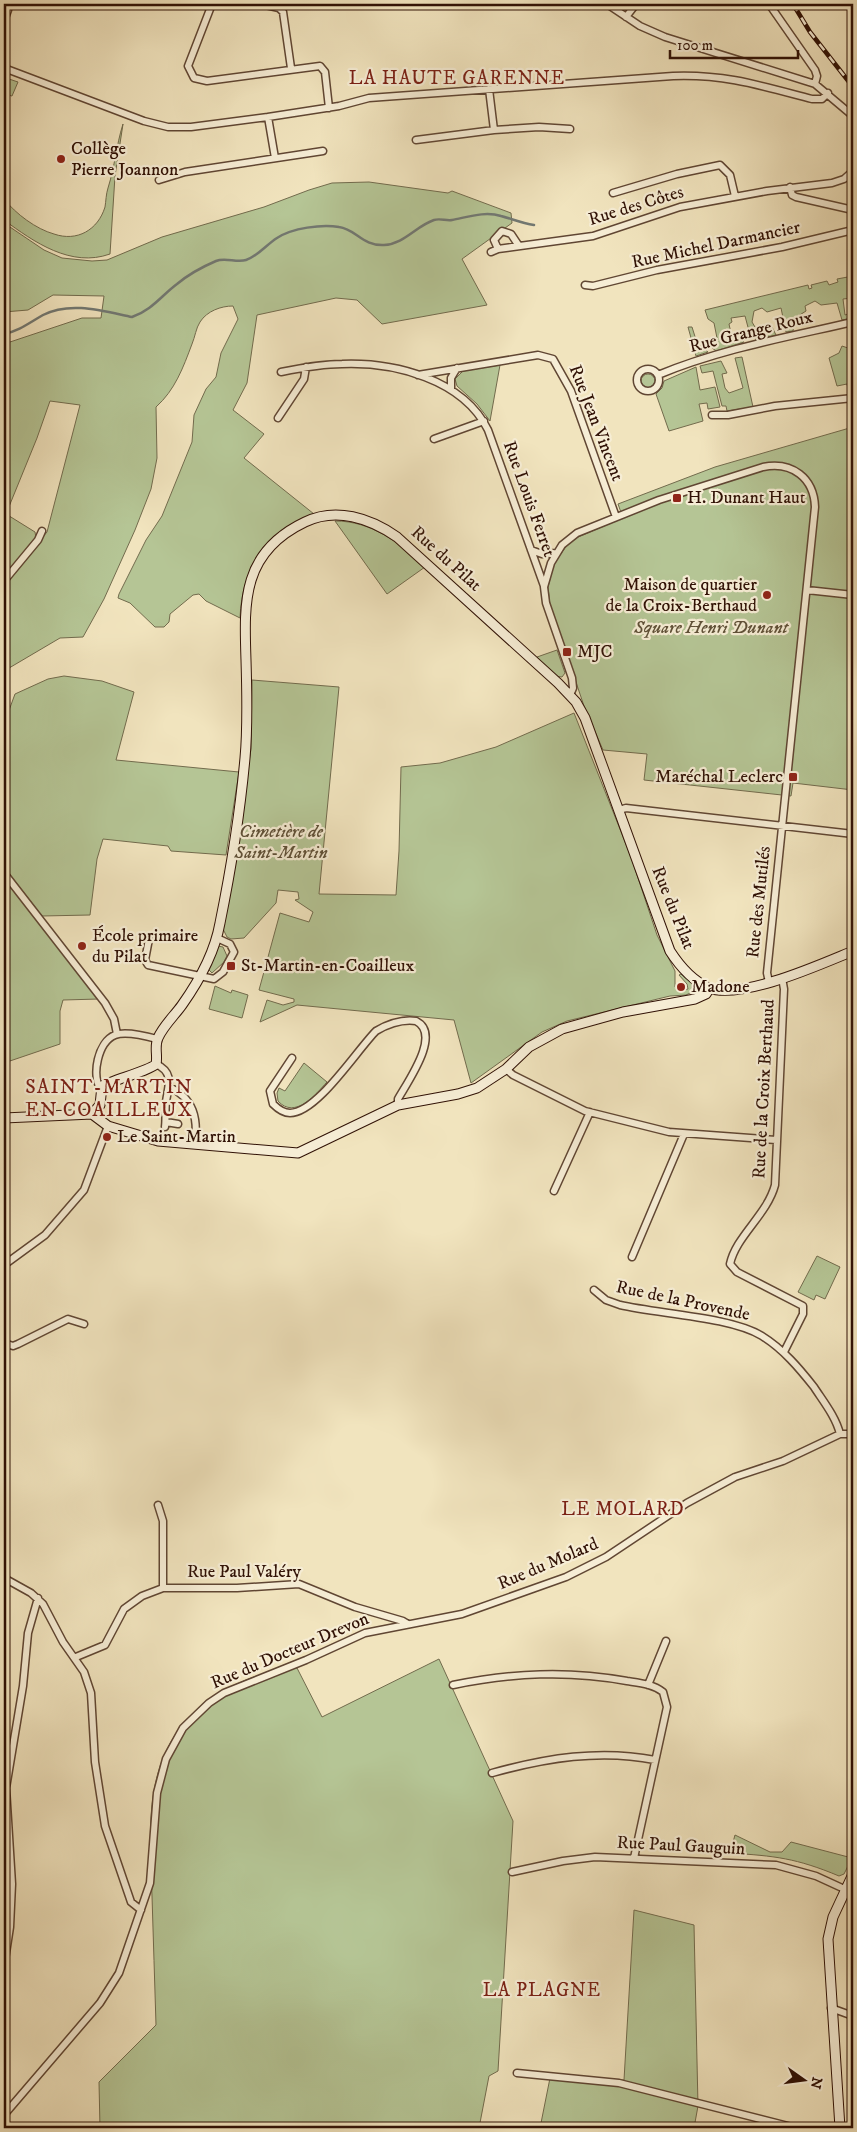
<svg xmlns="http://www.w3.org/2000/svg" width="857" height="2132" viewBox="0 0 857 2132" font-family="'IM FELL DW Pica',serif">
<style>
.green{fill:#b5c595;stroke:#726b4d}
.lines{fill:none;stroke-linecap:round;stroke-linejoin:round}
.stream{stroke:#727872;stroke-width:2.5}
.street-casing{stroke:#604633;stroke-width:9}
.secondary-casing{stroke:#301105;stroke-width:11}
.street{stroke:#f6edd5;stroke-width:6}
.secondary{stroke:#f6edd5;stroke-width:9}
.rail-casing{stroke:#301105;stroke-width:4.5}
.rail{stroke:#f6edd5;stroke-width:2.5;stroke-dasharray:8;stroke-linecap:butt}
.poi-dot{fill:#8f2418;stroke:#f6edd5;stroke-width:2}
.labels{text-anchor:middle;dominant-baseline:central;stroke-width:4.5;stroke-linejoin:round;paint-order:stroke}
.poi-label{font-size:18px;fill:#301105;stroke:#f6edd5;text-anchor:start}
.street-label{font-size:18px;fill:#301105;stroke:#f6edd5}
.park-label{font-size:18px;font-style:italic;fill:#5f5037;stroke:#f6edd5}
.neighbourhood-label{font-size:19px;letter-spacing:1px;fill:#7a1f14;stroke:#f6edd5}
.quarter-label{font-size:20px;letter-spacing:1px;fill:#7a1f14;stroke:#f6edd5}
</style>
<rect width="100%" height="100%" fill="#f1e4be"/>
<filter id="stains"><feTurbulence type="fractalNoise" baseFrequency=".004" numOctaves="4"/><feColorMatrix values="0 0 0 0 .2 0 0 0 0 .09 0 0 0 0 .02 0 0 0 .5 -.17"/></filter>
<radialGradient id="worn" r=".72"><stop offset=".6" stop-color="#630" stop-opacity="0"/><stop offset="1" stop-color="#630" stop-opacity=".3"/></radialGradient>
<path class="green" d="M6,78L18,82L12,96L8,95L4,105V79Z
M123,124L115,176L110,254C71,268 34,242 4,220V199C16,214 36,229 54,234C77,242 98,230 105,207C106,201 106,194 108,188C115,166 116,146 123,124Z
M369,182L448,193L452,191L511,213L512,223L462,259L487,305L382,324L357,300L336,298L257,315L247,383L233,410L264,434L244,458L314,514C265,534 242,567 240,618L206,601L199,594L193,595L170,614L169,622L164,627H155L130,603L118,598L119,594L146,540L162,516L192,442L194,415L206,389L216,377L221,353L238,319L233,306C221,306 207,311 200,322C196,328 195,337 192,344C183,368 175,390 156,407L157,458L151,489L135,530L104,599L83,637L60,638L4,671V635L6,634L4,624V583L47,532L80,405L50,401L37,438L6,514L35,532L36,538L4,576V344L82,318H101L104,296L53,295L28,310L4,312V223L44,250L62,258L92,261L107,260L162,237L264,207L309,190L332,183Z
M853,276V298L843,299L845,315L853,312V318L842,320L837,303L821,305L815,301L805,306L806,311L795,318L793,331L786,332L781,308L767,312L762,308L754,311L752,322L755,327L771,325L776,335L756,340L753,330L749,331L745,316L731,318L732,322L729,324L732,338L739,337L744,342L716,351L711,347V341L717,338L714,323L708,319L705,310L808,285L809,289L812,288L811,285L827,281L829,285L838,282L837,279Z
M688,327H692L697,343L708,352L696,356Z
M842,346L848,348L851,361L853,360V393L849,394L847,384L837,386L829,358L839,353Z
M742,357L753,407L727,411L726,406H722L713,371L702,373L700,366L721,361L727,373L722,374L725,388L729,393L743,388L735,358Z
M500,365L490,421L477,404L457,386L455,379L463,371Z
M696,367L700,390L715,387L720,407L708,409L707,403L699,404L703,421L669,431L656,394L662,388L664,381Z
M641 381a7 7 0 1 1 14 0a7 7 0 1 1-14 0Z
M853,427V790L793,783L791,796L644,780L647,754L603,750L584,706L550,605L548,587L554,563L571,540L623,518L618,504L715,467Z
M335,521C371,521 399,542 425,567L387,594Z
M557,650L565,673L562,677L555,676L537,657Z
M64,676L102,681L134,692L116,760L239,772L226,855L171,851L168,846L103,839L97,859L90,915L42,916L4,867V724L15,694L48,679Z
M252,680L339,687L319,894L396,895L399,851L401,767L440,763L496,747L574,713L631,857L657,935L675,971V987L679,991L688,989L687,984L679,975L681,974L692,983V992L686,995L670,996L567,1021L542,1032L471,1083L454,1020L297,1005L260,1022L267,1000L283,1005L294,1002V999L259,990L280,913L309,922L313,912L295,900L299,899L298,892L278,890L276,903L244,938L231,939L227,937L223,929L251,749Z
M4,879L99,999L63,1000L60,1011V1044L4,1063Z
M218,946L223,947L227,956L224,962L212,973L208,969Z
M215,986L231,993L232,990L248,995L242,1018L209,1009Z
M304,1063L327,1082C316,1094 295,1120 278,1101L277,1093L279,1088L285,1091Z
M817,1256L840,1267L825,1299L816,1295L814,1300L798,1292Z
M439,1659L513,1821L498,2071L489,2076L479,2128H100L99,2082L156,2025C155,1982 153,1939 152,1896C149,1819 142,1743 216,1696C242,1679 266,1671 297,1668L322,1717Z
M735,1835L770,1852H782L791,1842L852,1858L844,1874L839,1876C796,1858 775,1856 730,1853Z
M634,1910L694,1925L698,2106L694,2128H540L550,2078L624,2080Z"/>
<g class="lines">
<path class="stream" d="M4,334C19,331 29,323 43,315C70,301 103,311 132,317C152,310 161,296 177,284C189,274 202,267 216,261C225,257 237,263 246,260C258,256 266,245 277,238C292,228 322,224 339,227C356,229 362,246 384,245C404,244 416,226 434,220C440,218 446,221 452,220C468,217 485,211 501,216C512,219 522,223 534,225"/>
<g class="street-casing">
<path id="street" d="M212,4L188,66L194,78L207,81L320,66L325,72L329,108
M261,4L279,8L283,12L291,68
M607,4L640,26L665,37L815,84L853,116
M769,4L815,70L817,76L815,84
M626,17L636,4
M4,21L8,10
M4,68L144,121L168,127H191L268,117L339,106L369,98L673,76C726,74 762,86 812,99H822L828,93
M489,89L494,130L539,127L570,129
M268,117L275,158
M416,140L494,130
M159,180L185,172L323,151
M790,187L792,195L796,197L853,210
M613,193L677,174L720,165L730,175L735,196
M498,249L494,240L502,231L511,234L519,246
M491,252L498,249L593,236L680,207L767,191L832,183L844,179L853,171
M585,285L593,286L657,270L782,247L853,230
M637 380a11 11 0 1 1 22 0a11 11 0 1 1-22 0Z
M281,372C301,368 321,364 342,364C394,362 463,379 488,430L544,586
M418,375L538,355L553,359L571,391L616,517
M658,375C720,349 788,337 853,322
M451,389V378L457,368
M712,415H728L775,406L853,398
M278,418L304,379L306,367
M434,439L484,421
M531,550L542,554L556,553
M4,581L38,540L42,531
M807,590L853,595
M570,695L573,688L572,678L546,603L544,587L551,563L562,545L577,533L659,500L763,467C792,461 814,478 815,507L767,973L769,982
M619,810L626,808L853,834
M4,873L105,1003L114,1019L117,1034
M149,939L145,960L148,965L214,979L223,972L234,952L230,944L217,938
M782,978L784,989L775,1185C767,1215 736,1236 730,1264L737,1272L803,1306V1314L784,1352
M292,1058L270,1091L273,1104C278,1109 283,1113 290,1113C317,1113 357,1050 376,1031C388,1024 401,1019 416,1021C442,1034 408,1081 398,1099V1105
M156,1064C175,1073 168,1086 166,1102C165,1110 166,1119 165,1127
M506,1069L513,1075L585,1111L669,1132L776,1140
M169,1087C194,1098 198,1119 195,1143
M101,1090C91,1075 98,1042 115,1035C125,1031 146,1036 157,1039
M4,1109L8,1118
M166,1122L178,1124
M554,1191L590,1112
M632,1257L684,1134
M4,1265L45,1235L84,1190L108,1126
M594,1290L606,1300L620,1305C659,1314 731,1317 762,1336C783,1349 799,1368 814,1387C823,1401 836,1417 840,1434
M4,1343L13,1346L18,1344L68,1319L84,1324
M158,1505L163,1521V1588
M4,1578L31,1593L43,1604L63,1642L84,1672L91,1693L95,1762L105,1826L131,1902L141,1910
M76,1657L105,1645L124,1609L142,1596L163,1588H237L299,1584L355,1607L403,1621L408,1624
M453,1685C513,1673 567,1670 627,1681C640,1683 653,1684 663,1692L667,1707L634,1858
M648,1685L666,1641
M492,1773C546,1758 600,1749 655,1760
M512,1872L563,1861L595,1857L776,1865L816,1876L853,1893
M4,1966L10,1927L12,1884L6,1788L23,1686L28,1633L38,1598
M831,2008L853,2016
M517,2073L619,2083L796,2128
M4,2115L100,2003L119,1973L150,1883L157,1793L166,1759L183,1728L209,1703L224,1693L306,1660L365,1633L462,1614L566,1577L606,1557L687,1503L735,1477L783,1461L840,1434H853"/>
</g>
<g class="secondary-casing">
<path id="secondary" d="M92,1114L100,1105L102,1086C113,1080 151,1070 156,1064C158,1056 154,1046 158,1038C163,1026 175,1015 182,1005C199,981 215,951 220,923C231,869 240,813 245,758C248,726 247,693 246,660C244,601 242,552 305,522C336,507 370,518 397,537L558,683L576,702L585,718L670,951C679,965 693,981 709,988C742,1000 821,964 853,951
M92,1114L108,1126L158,1141L298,1153L398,1105L458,1094L477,1088L506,1069L529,1047L562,1029L623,1012L695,999L706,994L710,988
M4,1118L92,1114
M840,2128L828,1939L833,1917L853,1874"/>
</g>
<use href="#street" class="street"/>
<use href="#secondary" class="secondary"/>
<g class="rail-casing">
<path id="rail" d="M793,4L810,32L853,87"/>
</g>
<use href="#rail" class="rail"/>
</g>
<g class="poi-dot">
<circle cx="61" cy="159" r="5"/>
<rect x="672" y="493" width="10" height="10" rx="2.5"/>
<circle cx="767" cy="595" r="5"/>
<rect x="562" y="647" width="10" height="10" rx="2.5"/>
<rect x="788" y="772" width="10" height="10" rx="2.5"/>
<circle cx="82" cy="946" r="5"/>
<rect x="226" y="961" width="10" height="10" rx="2.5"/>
<circle cx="681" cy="987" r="5"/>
<circle cx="107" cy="1137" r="5"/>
</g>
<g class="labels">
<g class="poi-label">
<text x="71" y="149">Collège<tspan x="71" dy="21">Pierre Joannon</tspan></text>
<text x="687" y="498">H. Dunant Haut</text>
<text x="757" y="585" text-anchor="end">Maison de quartier<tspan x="757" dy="21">de la Croix-Berthaud</tspan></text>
<text x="577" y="652">MJC</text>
<text x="783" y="777" text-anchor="end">Maréchal Leclerc</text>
<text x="92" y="936">École primaire<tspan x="92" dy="21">du Pilat</tspan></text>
<text x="241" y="966">St-Martin-en-Coailleux</text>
<text x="691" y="987">Madone</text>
<text x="117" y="1137">Le Saint-Martin</text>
</g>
<g class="street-label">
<text transform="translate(636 206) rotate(-17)">Rue des Côtes</text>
<text transform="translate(716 245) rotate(-12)">Rue Michel Darmancier</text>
<text transform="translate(751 332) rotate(-14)">Rue Grange Roux</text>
<text transform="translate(596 423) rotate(69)">Rue Jean Vincent</text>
<text transform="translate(529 499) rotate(70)">Rue Louis Ferret</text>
<text transform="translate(446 559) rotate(42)">Rue du Pilat</text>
<text transform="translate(759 902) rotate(-84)">Rue des Mutilés</text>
<text transform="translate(673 908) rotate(68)">Rue du Pilat</text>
<text transform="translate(764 1089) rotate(-87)">Rue de la Croix Berthaud</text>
<text transform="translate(683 1301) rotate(12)">Rue de la Provende</text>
<text transform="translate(548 1564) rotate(-23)">Rue du Molard</text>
<text x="244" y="1572">Rue Paul Valéry</text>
<text transform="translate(290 1651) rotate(-23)">Rue du Docteur Drevon</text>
<text transform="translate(681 1846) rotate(3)">Rue Paul Gauguin</text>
</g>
<g class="park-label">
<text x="711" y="628">Square Henri Dunant</text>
<text x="281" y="832">Cimetière de<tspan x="281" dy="21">Saint-Martin</tspan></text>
</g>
<g class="neighbourhood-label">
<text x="457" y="78">LA HAUTE GARENNE</text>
<text x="623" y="1509">LE MOLARD</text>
<text x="542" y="1990">LA PLAGNE</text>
</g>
<g class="quarter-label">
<text x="109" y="1087">SAINT-MARTIN<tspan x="109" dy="23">EN COAILLEUX</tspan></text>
</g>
</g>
<rect width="857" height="2132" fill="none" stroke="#f1e4be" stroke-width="20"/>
<rect x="5" y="5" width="847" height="2122" fill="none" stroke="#301105" stroke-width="2.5"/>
<rect x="10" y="10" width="837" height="2112" fill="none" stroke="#301105"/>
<g transform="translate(804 2080) rotate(104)" stroke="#f6edd5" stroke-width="4" paint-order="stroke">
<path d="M0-4L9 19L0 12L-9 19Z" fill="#301105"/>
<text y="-8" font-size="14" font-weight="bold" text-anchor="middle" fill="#301105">N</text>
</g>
<path d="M670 50v8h128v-8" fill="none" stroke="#301105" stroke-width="2.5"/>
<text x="677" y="50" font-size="15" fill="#301105" stroke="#f6edd5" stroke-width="4" paint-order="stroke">100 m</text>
<rect width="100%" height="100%" filter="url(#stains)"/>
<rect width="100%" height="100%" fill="url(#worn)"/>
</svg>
